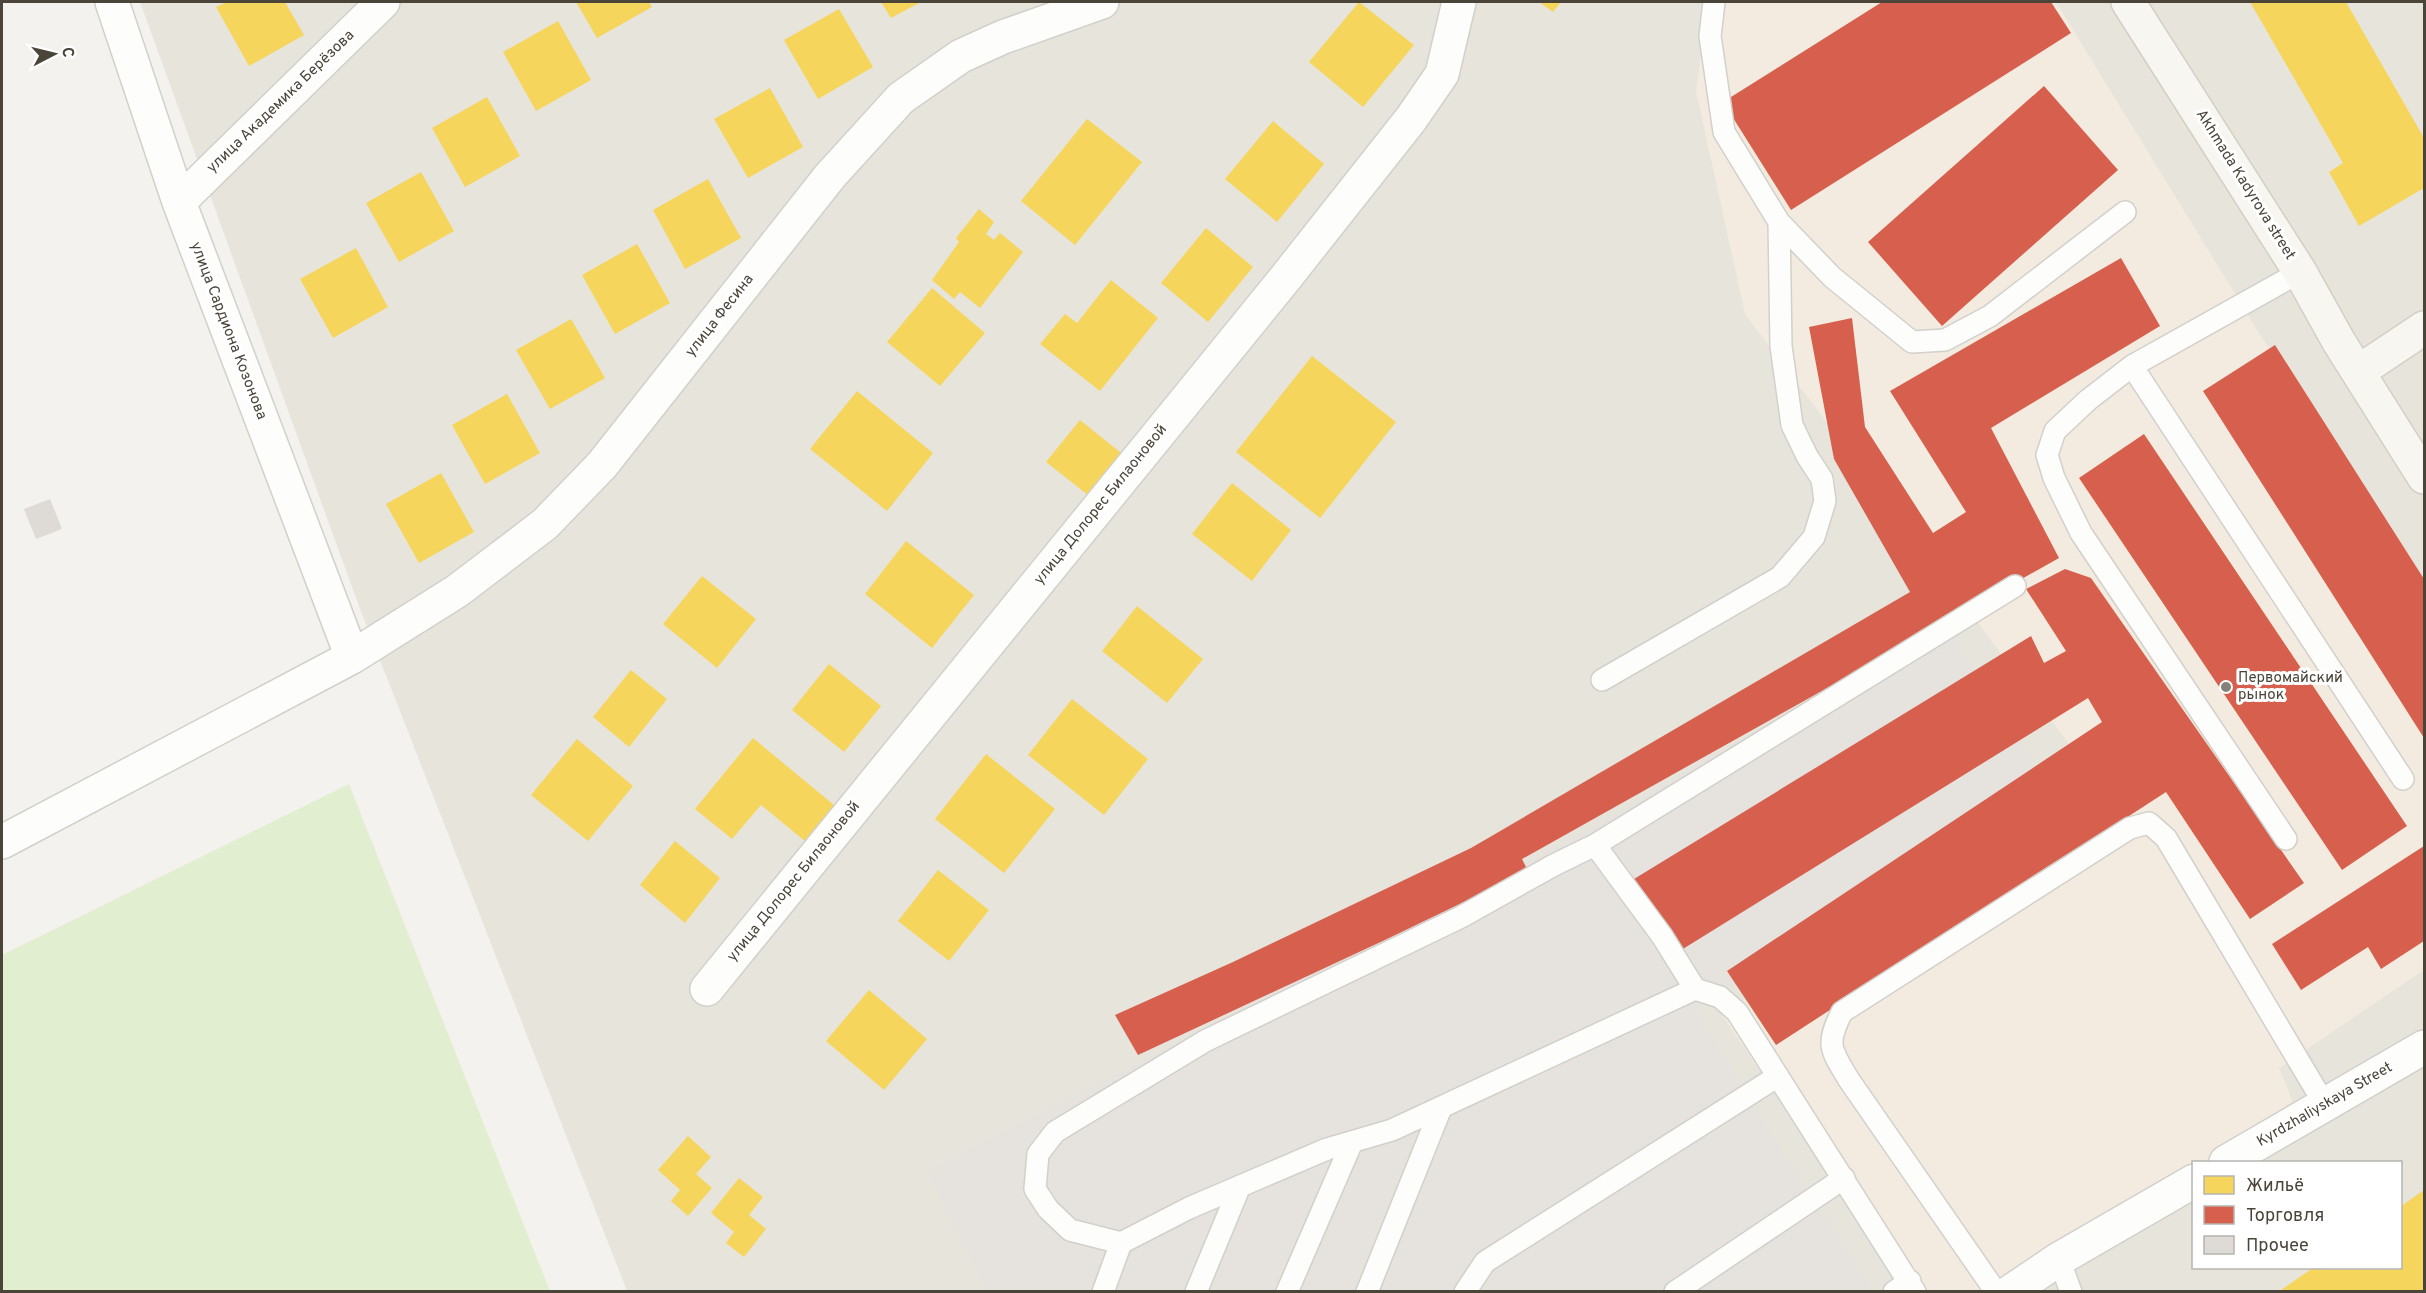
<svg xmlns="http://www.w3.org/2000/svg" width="2426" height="1293" viewBox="0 0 2426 1293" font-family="Overpass,sans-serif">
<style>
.residential{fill:#e7e4dc;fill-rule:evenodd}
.commercial{fill:#f3ebdf}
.industrial{fill:#e6e2de}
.green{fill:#e1eecf}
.homes{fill:#f6d55c}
.shops{fill:#d6604d}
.building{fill:#dedbd6}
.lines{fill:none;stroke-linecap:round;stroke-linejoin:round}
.lane-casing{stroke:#d2d0cb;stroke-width:24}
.street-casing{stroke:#d2d0cb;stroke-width:36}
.secondary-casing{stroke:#d3cfc5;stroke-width:36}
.lane{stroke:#fdfdfc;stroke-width:21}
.street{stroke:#fdfdfc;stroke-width:33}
.secondary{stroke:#f7f6f1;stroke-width:33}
.poi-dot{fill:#868178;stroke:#fff;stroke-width:2}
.labels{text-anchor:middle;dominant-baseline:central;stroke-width:6;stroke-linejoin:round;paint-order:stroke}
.street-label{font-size:15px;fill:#4b4439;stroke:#fff}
.poi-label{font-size:15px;fill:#4b4439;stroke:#fff;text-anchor:start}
</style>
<rect width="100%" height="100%" fill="#f4f2ee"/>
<path class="residential" d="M140,2H2424V1291H627L360,609ZM2194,1162H2400V1268H2194Z"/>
<path class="commercial" d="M1709,2H2056L2424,602V970L2279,1068L2293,1102L2203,1162H2194L2193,1169L2014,1291H1909L1722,1015L2091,773L1745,314L1696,91Z"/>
<path class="industrial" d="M1943,621L2045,781L1696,1009L1722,1055L1873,1291H987L927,1172L1567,842Z"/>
<path class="green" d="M349,784L550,1291H2V955Z"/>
<path class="homes" d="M227,2H285L304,35L249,66L216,7Z
M576,2H649L652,7L597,38Z
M881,2H921L891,18Z
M1359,2L1414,45L1363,107L1309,62Z
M1539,2H1561L1553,12Z
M2250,2H2346L2424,138V188L2359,226L2329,172L2343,163Z
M839,9L873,67L818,99L784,40Z
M558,21L591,80L536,111L503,52Z
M770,88L803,147L748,178L714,119Z
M487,97L520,156L465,187L432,128Z
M1087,119L1142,162L1075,245L1021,201Z
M1273,121L1324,164L1277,222L1225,179Z
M421,172L454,231L399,262L366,203Z
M708,179L741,238L685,269L653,210Z
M979,209L994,222L986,234L994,240L1000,233L1023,252L980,308L960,292L954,299L932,280L959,242L956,238Z
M1206,228L1253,267L1208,322L1161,283Z
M637,244L670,303L615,334L582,275Z
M356,248L388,307L333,338L300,279Z
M1111,280L1158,318L1100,391L1040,344L1065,314L1077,323Z
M932,288L985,333L940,386L887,342Z
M571,319L605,378L550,409L516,350Z
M1312,356L1396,422L1320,518L1236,452Z
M857,391L933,453L887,511L810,449Z
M507,394L540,453L485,484L452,425Z
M1080,420L1126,457L1093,499L1046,462Z
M441,473L474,532L419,563L386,504Z
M1232,483L1291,530L1252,581L1192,534Z
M906,541L974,595L932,648L865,594Z
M702,576L756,619L717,668L663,624Z
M1137,606L1203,659L1167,703L1102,651Z
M829,664L881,706L844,752L792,710Z
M631,670L667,699L629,747L593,717Z
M1072,699L1148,759L1104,815L1028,755Z
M753,738L846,815L817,851L761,805L732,839L695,809Z
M577,739L633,786L588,841L531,795Z
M986,754L1055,809L1004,873L935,819Z
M675,841L720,878L685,923L640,885Z
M938,870L989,910L949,961L898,921Z
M869,990L927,1039L884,1090L826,1041Z
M688,1136L711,1157L696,1174L712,1188L688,1216L671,1201L680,1190L658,1170Z
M739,1178L763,1197L749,1215L766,1229L744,1257L726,1243L734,1232L711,1213Z
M2424,1190V1292H2278L2313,1268H2400V1207Z"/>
<path class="shops" d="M1882,2H2051L2071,33L1791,210L1723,102Z
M2044,86L2118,170L1942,326L1868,242Z
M2121,258L2160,326L1991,428L2059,558L1522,859L1528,871L1387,939L1138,1055L1115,1015L1233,962L1471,848L1910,592L1834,459L1809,327L1852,318L1865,427L1933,533L1966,512L1890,391Z
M2275,345L2424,579V738L2203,391Z
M2144,434L2407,826L2342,870L2079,478Z
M2065,569L2091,578L2304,883L2250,919L2166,792L1776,1045L1727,971L2102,722L2088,698L1678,952L1634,879L2031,636L2044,663L2066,651L2026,589Z
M2424,846V941L2381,969L2368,947L2301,990L2272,944Z"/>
<path class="building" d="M50,499L62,529L36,539L24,509Z"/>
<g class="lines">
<g class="lane-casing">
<path id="lane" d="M1714,2L1710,36L1724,132L1779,222L1832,277L1912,342L1945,340L1990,316L2125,212
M2132,366L2403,779
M1602,680L1780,577L1814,537L1825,501L1822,479L1807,456L1792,425L1781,346L1779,222
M2286,839L2081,533L2054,478L2047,455L2055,431L2088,400L2132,366L2300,272
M1595,845L2015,586
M1121,1243L1070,1230L1048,1209L1035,1189L1038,1154L1055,1132L1205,1041L1461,917L1554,865L1595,845L1662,936L1695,989
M2059,1259L2071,1292
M1103,1292L1121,1243L1189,1208L1327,1149L1392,1130L1695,989L1720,997L1737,1012L1915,1292
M1196,1292L1240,1186
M1287,1292L1352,1142
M1367,1292L1441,1108
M1465,1292L1485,1262L1778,1076
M1675,1292L1844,1178
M1894,1292L1910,1281
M1996,1292L1849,1080C1831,1050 1825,1045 1842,1012L2130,828L2149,823L2166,838L2325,1105"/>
</g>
<g class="street-casing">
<path id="street" d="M112,2L179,202L352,657
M179,202L383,2
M2,842L352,657L457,591L545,524L602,465L830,176L901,98L961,56L1003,37L1102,2
M707,989L1283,281L1411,119L1442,74L1459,2
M2226,1162L2424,1047
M2010,1292L2059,1259L2194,1181"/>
</g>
<g class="secondary-casing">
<path id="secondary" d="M2128,2L2300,272L2339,342L2424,477
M2358,372L2424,328"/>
</g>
<use href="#lane" class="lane"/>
<use href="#street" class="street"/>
<use href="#secondary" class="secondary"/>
</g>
<circle class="poi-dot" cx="2226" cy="687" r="6"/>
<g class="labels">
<g class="street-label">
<text transform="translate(281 102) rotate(-44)">улица Академика Берёзова</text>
<text transform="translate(2245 185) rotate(58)">Akhmada Kadyrova street</text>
<text transform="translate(720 316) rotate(-52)">улица Фесина</text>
<text transform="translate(228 331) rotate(69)">улица Сардиона Козонова</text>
<text transform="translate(1101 505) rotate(-51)">улица Долорес Билаоновой</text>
<text transform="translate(794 882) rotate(-51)">улица Долорес Билаоновой</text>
<text transform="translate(2325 1105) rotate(-30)">Kyrdzhaliyskaya Street</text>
</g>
<g class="poi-label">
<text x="2238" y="678">Первомайский<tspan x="2238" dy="17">рынок</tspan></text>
</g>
</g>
<rect width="2426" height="1293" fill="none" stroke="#4b4439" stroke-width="6"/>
<rect x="2192" y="1161" width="210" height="108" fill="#ffffff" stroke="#b7b4b0" stroke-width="1.5"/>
<rect x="2204" y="1176" width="30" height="18" fill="#f6d55c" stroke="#b7b4b0" stroke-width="1.5"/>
<text x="2246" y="1191" font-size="18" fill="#4b4439">Жильё</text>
<rect x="2204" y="1206" width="30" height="18" fill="#d6604d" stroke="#b7b4b0" stroke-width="1.5"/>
<text x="2246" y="1221" font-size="18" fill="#4b4439">Торговля</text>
<rect x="2204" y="1236" width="30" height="18" fill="#dedbd6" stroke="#b7b4b0" stroke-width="1.5"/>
<text x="2246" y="1251" font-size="18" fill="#4b4439">Прочее</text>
<g transform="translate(54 54) rotate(83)" stroke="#ffffff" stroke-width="4.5" paint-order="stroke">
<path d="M0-4.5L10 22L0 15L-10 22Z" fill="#4b4439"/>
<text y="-9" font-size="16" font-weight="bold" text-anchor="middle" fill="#4b4439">С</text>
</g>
</svg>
